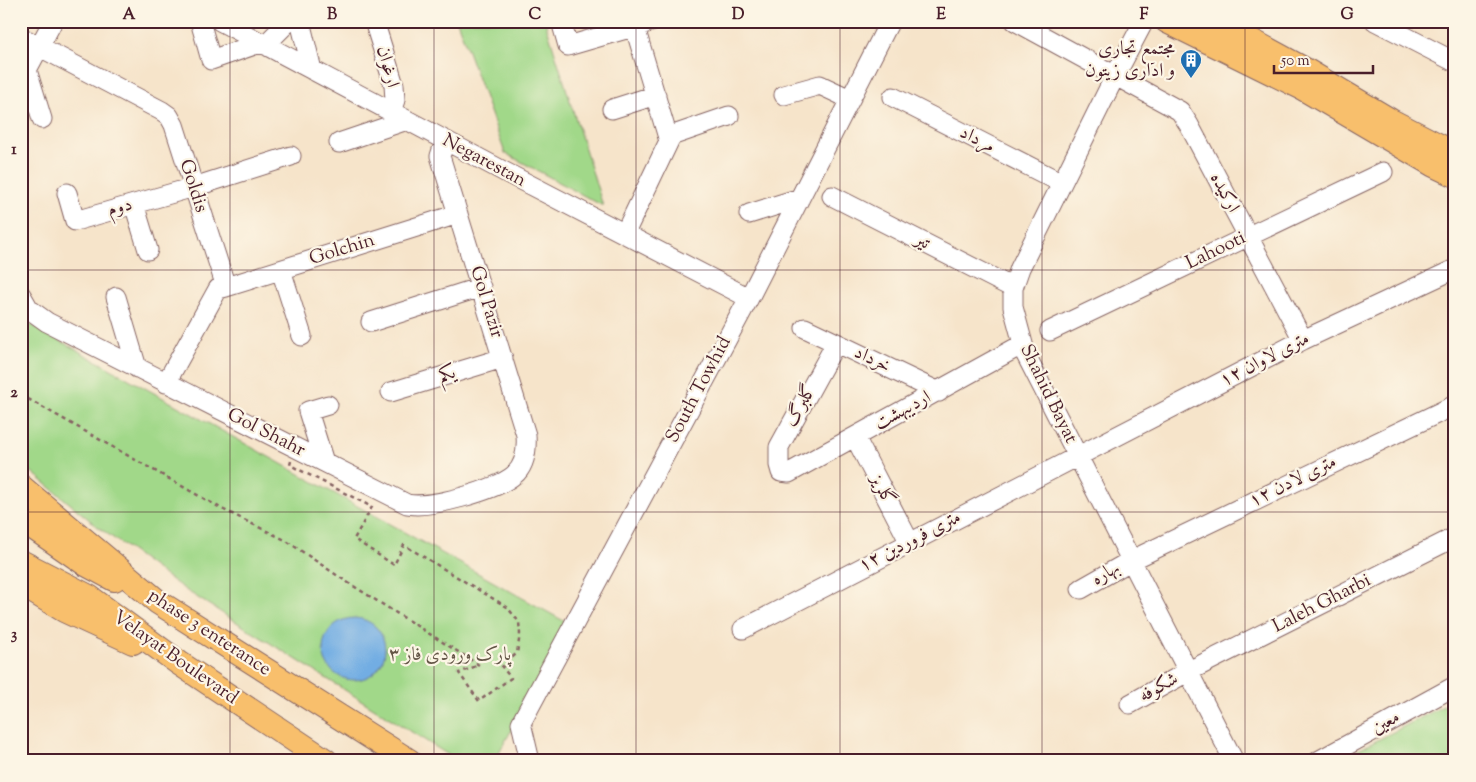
<svg xmlns="http://www.w3.org/2000/svg" width="1476" height="782" viewBox="0 0 1476 782" font-family="'Sorts Mill Goudy',Amiri,serif">
<style>
.park{fill:#a1d889;stroke:#767c5a}
.water{fill:#72ade3;stroke:#5e6687}
.lines{fill:none;stroke-linecap:round;stroke-linejoin:round}
.minor-casing{stroke:#866463;stroke-width:21}
.major-casing{stroke:#866463;stroke-width:26}
.path{stroke:#866463;stroke-width:2.5;stroke-dasharray:4 4;stroke-linecap:butt}
.minor{stroke:#fff;stroke-width:19}
.major{stroke:#f8bf6c;stroke-width:24}
.grid{fill:none;stroke:#4a1f2b;stroke-width:1;stroke-opacity:0.55}
.labels{text-anchor:middle;dominant-baseline:central;stroke-width:4.5;stroke-linejoin:round;paint-order:stroke}
.poi-label{font-size:19px;fill:#4a1f2b;stroke:#fcf5e5;text-anchor:end}
.street-label{font-size:19px;fill:#4a1f2b;stroke:#fcf5e5}
.park-label{font-size:19px;fill:#645647;stroke:#fcf5e5}
.neatline{fill:none;stroke:#4a1f2b;stroke-width:2}
.grid-label{font-size:16px;text-anchor:middle;font-weight:bold;fill:#4a1f2b}
</style>
<rect width="100%" height="100%" fill="#fcf5e5"/>
<filter id="ink" filterUnits="userSpaceOnUse"><feTurbulence type="fractalNoise" baseFrequency=".02" numOctaves="2"/><feDisplacementMap in="SourceGraphic" scale="10" xChannelSelector="R" yChannelSelector="G"/><feConvolveMatrix kernelMatrix="1 2 1 2 8 2 1 2 1" color-interpolation-filters="sRGB"/></filter>
<filter id="wash" filterUnits="userSpaceOnUse"><feTurbulence type="fractalNoise" baseFrequency=".0096" numOctaves="4" result="noise"/><feDisplacementMap in="SourceGraphic" scale="20" xChannelSelector="R" yChannelSelector="G"/><feGaussianBlur stdDeviation="1.12" result="paint"/><feColorMatrix in="noise" values="0 0 0 0 0 0 0 0 0 0 0 0 0 0 0 0 0 1.4 0 .05"/><feComposite in="paint" operator="in"/></filter>
<g filter="url(#wash)">
<rect width="100%" height="100%" fill="#f6e4ca"/>
<path class="park" d="M457,21H545L603,206L505,153Z
M21,319L571,625L494,761H458L187,591L98,527L21,463Z
M1455,700V761H1337Z"/>
<path class="water" d="M323 649a31 31 0 1 1 62 0a31 31 0 1 1-62 0Z"/>
</g>
<g filter="url(#ink)">
<g class="lines">
<g class="minor-casing">
<path id="minor" d="M200,21L211,60L260,43
M220,21L505,172L749,298
M300,21L312,70
M374,21L394,85L395,100L391,112
M561,21L568,46L654,21
M1015,21L1180,111L1189,125L1303,340
M1144,21L1115,76L1020,268L1013,288V307L1026,355L1234,761
M1375,21L1455,62
M21,37L162,111L169,116L174,125L226,287L218,289L166,383
M265,45L289,21
M27,70L42,119
M21,81L53,21
M784,95L820,85L850,99
M893,97L1062,183
M612,109L656,95
M668,137L729,116
M339,143L407,120
M67,193L75,221L194,187L291,156
M832,196L1013,288
M134,204L148,250
M749,214L800,198
M625,233L669,141L633,21
M281,270L302,336
M226,287L458,214
M21,295L29,309L47,322L407,504C430,509 497,490 514,475C526,465 527,449 526,435L440,156L445,141
M116,297L137,368
M371,322L481,287
M805,328L939,392
M1050,331L1383,172
M836,343L779,447V465L781,472L789,473L1023,344
M391,392L503,358
M855,437L910,543
M324,462L308,411L328,405
M1081,589L1132,560L1455,405
M743,629L1303,340L1455,269
M1130,704L1189,671L1455,537
M530,761L521,723L749,298L890,21
M1318,761L1455,686"/>
</g>
<g class="major-casing">
<path id="major" d="M1167,21L1301,87L1434,165L1455,175
M1215,21L1307,71L1391,121L1455,154
M21,487L158,602L409,761
M21,519L86,564L114,579
M21,562L89,597L179,663L326,761
M21,584L64,610L133,642"/>
</g>
<path class="path" d="M21,395L224,510L285,540L347,582L479,665L459,673L479,701L511,678L502,667L517,653L520,634L519,622L507,607L404,545L394,565L354,539L372,507L290,465L291,461"/>
<use href="#minor" class="minor"/>
<use href="#major" class="major"/>
</g>
</g>
<path class="grid" d="M230,21V761M434,21V761M636,21V761M840,21V761M1042,21V761M1245,21V761M21,270H1455M21,512H1455"/>
<defs>
<g id="building-pin" transform="scale(1.125)"><path d="M0 17L-7.5 6A9.5 9.5 0 1 1 7.5 6Z" fill="#1f6fb2" stroke="#fcf5e5"/><path d="M-4-6H4V6H1V3H-1V6H-4ZM-2.5-4.3h1.7v1.8h-1.7ZM.8-4.3h1.7v1.8H.8ZM-2.5-1h1.7V.8h-1.7ZM.8-1h1.7V.8H.8Z" fill="#fff"/></g>
</defs>
<g fill-rule="evenodd">
<use href="#building-pin" x="1191" y="60"/>
</g>
<g class="labels">
<g class="poi-label">
<text x="1175" y="49">مجتمع تجاری<tspan x="1175" dy="22">و اداری زیتون</tspan></text>
</g>
<g class="street-label">
<text transform="translate(387 67) rotate(75)">ارغوان</text>
<text transform="translate(977 140) rotate(27)">مرداد</text>
<text transform="translate(484 161) rotate(28)">Negarestan</text>
<text transform="translate(193 186) rotate(72)">Goldis</text>
<text transform="translate(1224 193) rotate(62)">ارکیده</text>
<text transform="translate(120 208) rotate(-16)">دوم</text>
<text transform="translate(922 242) rotate(27)">تیر</text>
<text transform="translate(342 250) rotate(-17)">Golchin</text>
<text transform="translate(1216 251) rotate(-26)">Lahooti</text>
<text transform="translate(486 302) rotate(73)">Gol Pazir</text>
<text transform="translate(872 360) rotate(26)">خرداد</text>
<text transform="translate(1265 360) rotate(-27)">۱۲ متری لاوان</text>
<text transform="translate(447 375) rotate(-17)">یکم</text>
<text transform="translate(699 390) rotate(-62)">South Towhid</text>
<text transform="translate(1048 394) rotate(64)">Shahid Bayat</text>
<text transform="translate(801 406) rotate(-61)">گلبرگ</text>
<text transform="translate(903 411) rotate(-29)">اردیبهشت</text>
<text transform="translate(266 433) rotate(27)">Gol Shahr</text>
<text transform="translate(1293 482) rotate(-26)">۱۲ متری لادن</text>
<text transform="translate(882 490) rotate(63)">گلریز</text>
<text transform="translate(910 542) rotate(-27)">۱۲ متری فروردین</text>
<text transform="translate(1106 574) rotate(-30)">بهاره</text>
<text transform="translate(1322 604) rotate(-27)">Laleh Gharbi</text>
<text transform="translate(209 633) rotate(33)">phase 3 enterance</text>
<text transform="translate(175 658) rotate(35)">Velayat Boulevard</text>
<text transform="translate(1159 688) rotate(-29)">شکوفه</text>
<text transform="translate(1386 723) rotate(-29)">معین</text>
</g>
<g class="park-label">
<text x="450" y="655">پارک ورودی فاز ۳</text>
</g>
</g>
<rect width="1476" height="782" fill="none" stroke="#fcf5e5" stroke-width="55"/>
<path d="M1274 65v8h99v-8" fill="none" stroke="#4a1f2b" stroke-width="2.5"/>
<text x="1281" y="65" font-size="15" fill="#4a1f2b" stroke="#fcf5e5" stroke-width="4" paint-order="stroke">50 m</text>
<rect x="28" y="28" width="1420" height="726" class="neatline"/>
<g class="grid-label">
<text x="129" y="19">A</text>
<text x="332" y="19">B</text>
<text x="535" y="19">C</text>
<text x="738" y="19">D</text>
<text x="941" y="19">E</text>
<text x="1144" y="19">F</text>
<text x="1347" y="19">G</text>
<text x="14" y="154">1</text>
<text x="14" y="397">2</text>
<text x="14" y="639">3</text>
</g>
</svg>
